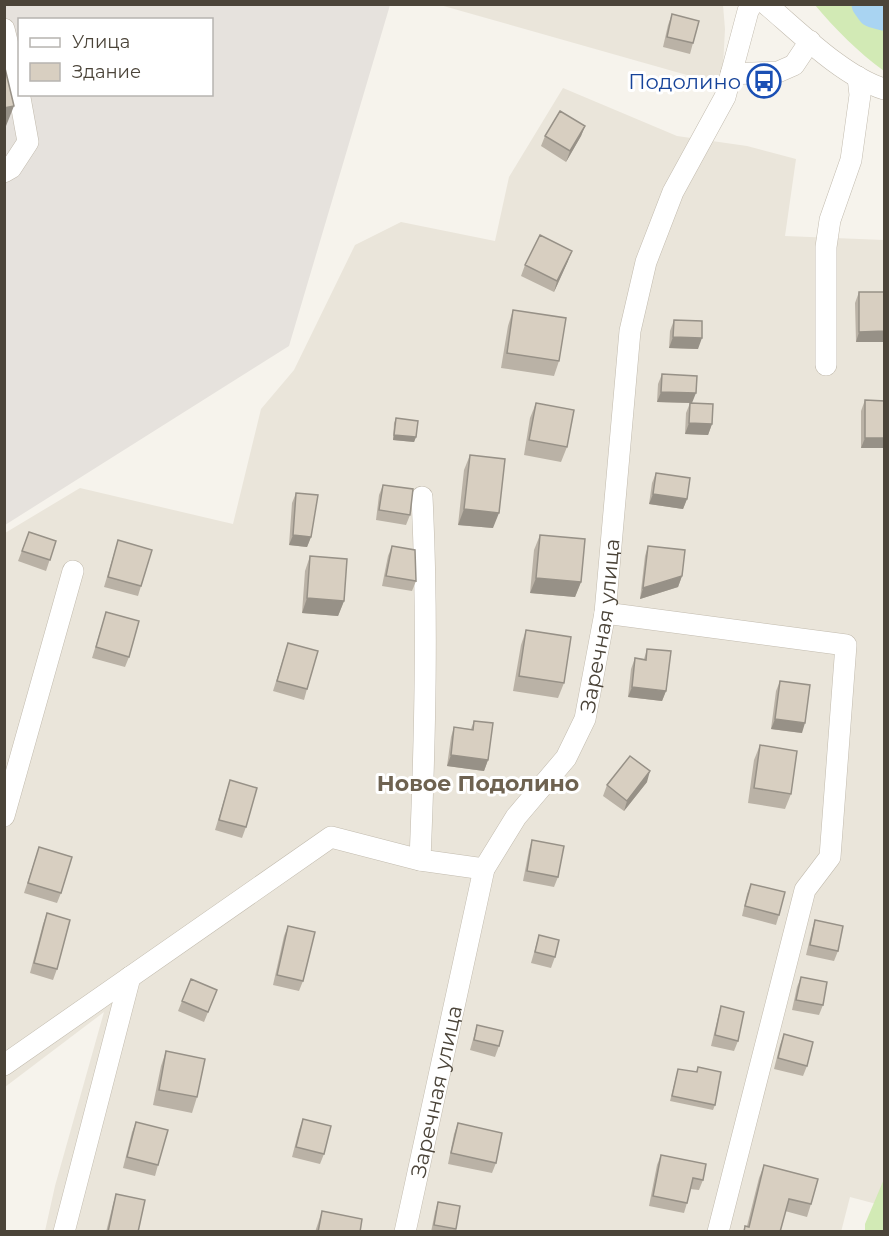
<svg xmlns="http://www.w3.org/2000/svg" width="889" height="1236" viewBox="0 0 889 1236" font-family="Montserrat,sans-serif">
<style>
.residential{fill:#eae5da}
.industrial{fill:#e6e2dd;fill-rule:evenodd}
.green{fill:#d2eab5}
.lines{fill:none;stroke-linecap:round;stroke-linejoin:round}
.river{stroke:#a9d4f2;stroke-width:33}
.minor-casing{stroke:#c2bbae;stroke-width:22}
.minor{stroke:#fff;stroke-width:21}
.wall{fill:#bab2a6}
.shaded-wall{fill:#979187}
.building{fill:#d8cfc1;stroke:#979187;stroke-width:1.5}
.labels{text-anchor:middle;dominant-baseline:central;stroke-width:6;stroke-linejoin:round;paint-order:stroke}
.transit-label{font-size:21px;fill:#164399;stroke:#fff;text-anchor:end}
.street-label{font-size:21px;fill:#4b4439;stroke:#fff}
.neighbourhood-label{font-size:22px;font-weight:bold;fill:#6e6250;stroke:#fff}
</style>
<rect width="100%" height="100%" fill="#f6f3ec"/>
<path class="residential" d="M440,5H723L725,29L722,85Z
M563,88L677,136L747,146L796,159L785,236L884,240V1206L850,1197L841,1232L45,1231L55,1186L104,1012L5,1087V533L80,488L233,524L261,409L294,370L355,245L401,222L495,241L509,177Z"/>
<path class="industrial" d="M5,5H390L289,346L5,525ZM20,20H212V94H20Z"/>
<path class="green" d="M815,5H884V71C858,52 836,30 815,5Z
M884,1179V1231H865V1224Z"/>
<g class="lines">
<path class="river" d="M868,4L873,11L884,14"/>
<g class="minor-casing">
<g id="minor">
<path d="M766,4C799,32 844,77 884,89"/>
<path d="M4,29L17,81L28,142L11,168L4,172"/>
<path d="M731,74L778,72L794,65L810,41"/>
<path d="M826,365V247L830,220L851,160L860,95L858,77"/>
<path d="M605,613L846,645L830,857L805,890L718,1232"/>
<path d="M4,816L73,571"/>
<path d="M420,860C425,739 428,618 422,497"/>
<path d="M4,1065L331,837L420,860L484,869"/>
<path d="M64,1232L130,977"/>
<path id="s1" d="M405,1232L484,869L516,817L566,758L585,719L605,613L630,331L646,262L673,192L725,97L748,11L752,4"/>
</g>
</g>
<use href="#minor" class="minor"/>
</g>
<path class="wall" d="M672,14L693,43L690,54L663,47L668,25Z
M585,126L581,136L566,162L541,146L545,136Z
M568,261L554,292L521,276L525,265Z
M859,292H885V338L883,342H856L855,303Z
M513,310L559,361L554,376L501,368L508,326Z
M674,320L698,349L669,348L670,331Z
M662,374L692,403L712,424L708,435L685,434L686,413L690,403L657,402L658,384Z
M865,400L885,401V448H861V411Z
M536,403L567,447L561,462L524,455L530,418Z
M396,418L416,437L414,442L393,440L394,423Z
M470,455L493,528L458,525L464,470Z
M656,473L687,499L683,509L649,504L652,483Z
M383,485L410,515L406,525L376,520L379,495Z
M296,493L311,537L307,547L289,545L292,503Z
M29,532L56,541L46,571L18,561Z
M540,535L581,582L575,597L530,593L534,550Z
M118,540L141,586L138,596L104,587Z
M392,546L416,581L412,591L382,586L388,556Z
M648,546L682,576L678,587L640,599L645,556Z
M310,556L344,601L338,616L302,613L305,571Z
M106,612L129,657L125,667L92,658Z
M526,630L564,683L558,698L513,691L521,645Z
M288,643L307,689L304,700L273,691Z
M647,649L666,691L662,701L628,697L631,669L635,658L644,659Z
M780,681L802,733L771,729L776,691Z
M474,721L488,760L484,771L447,766L451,737L454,727L471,729Z
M760,745L791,794L785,809L748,803L754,760Z
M230,780L246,827L242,838L215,830Z
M647,782L624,811L603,796L607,785Z
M532,840L558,877L554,887L523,881L529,850Z
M39,847L61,893L57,903L24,893Z
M751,884L779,915L776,925L742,916L747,894Z
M47,913L57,969L53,980L30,973L43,924Z
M815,920L838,951L834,961L806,955L812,930Z
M288,926L303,981L299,991L273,985L284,936Z
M539,935L555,957L551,968L531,963Z
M801,977L823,1005L819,1015L792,1010L797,987Z
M213,1000L204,1022L178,1011L182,1001Z
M721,1006L738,1041L734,1051L711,1046L718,1017Z
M477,1025L499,1046L495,1057L470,1050Z
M784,1034L807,1066L803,1076L774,1069L780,1045Z
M166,1051L197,1097L192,1113L153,1105L161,1066Z
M698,1067L715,1105L713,1110L670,1101L678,1069L696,1072Z
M303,1119L324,1154L320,1164L292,1157L299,1130Z
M136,1122L158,1165L155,1176L123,1168L132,1132Z
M458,1123L496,1163L492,1173L448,1164L454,1134Z
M661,1155L703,1180L699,1190L690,1189L687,1203L684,1213L649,1206L657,1165Z
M764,1165L811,1204L807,1217L785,1211L780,1232H743L745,1226H747L759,1178Z
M116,1194L138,1232H106L113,1204Z
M438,1202L456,1229V1232H431L435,1212Z
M322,1211L360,1232H315Z"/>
<path class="shaded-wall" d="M14,106L6,126H4V108Z
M585,126L581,136L566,162L570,151Z
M572,251L568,261L554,292L557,281Z
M885,331V338L883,342H856L859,332Z
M673,337L702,338L698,349L669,348Z
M661,392L696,393L692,403L657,402Z
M689,423L712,424L708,435L685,434Z
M394,435L416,437L414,442L393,440Z
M865,438H885V448H861Z
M653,494L687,499L683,509L649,504Z
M464,509L499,513L493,528L458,525Z
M293,535L311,537L307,547L289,545Z
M682,576L678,587L640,599L643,588Z
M536,578L581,582L575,597L530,593Z
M307,598L344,601L338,616L302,613Z
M632,687L666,691L662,701L628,697Z
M775,719L805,723L802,733L771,729Z
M451,755L488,760L484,771L447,766Z
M650,771L647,782L624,811L627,801Z"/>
<path class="building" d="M672,14L699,21L693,43L667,37Z
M4,64L14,106L4,108Z
M560,111L585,126L570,151L545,136Z
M540,235L572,251L557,281L525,265Z
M859,292H885V331L859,332Z
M513,310L566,318L559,361L507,353Z
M674,320L702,321V338L673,337Z
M662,374L697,376L696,393L661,392Z
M865,400L885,401V438H865Z
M536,403L574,410L567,447L529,440Z
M690,403L713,404L712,424L689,423Z
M396,418L418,421L416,437L394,435Z
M470,455L505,459L499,513L464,509Z
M656,473L690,478L687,499L653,494Z
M383,485L413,489L410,515L379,510Z
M296,493L318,495L311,537L293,535Z
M29,532L56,541L50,560L22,551Z
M540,535L585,539L581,582L536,578Z
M118,540L152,550L141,586L108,577Z
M392,546L415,550L416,581L386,576Z
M648,546L685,550L682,576L643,588Z
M310,556L347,559L344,601L307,598Z
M106,612L139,621L129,657L96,647Z
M526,630L571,637L564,683L519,676Z
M288,643L318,651L307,689L277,681Z
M647,649L671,651L666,691L632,687L635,658L646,660Z
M780,681L810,685L805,723L775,719Z
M474,721L493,723L488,760L451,755L454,727L473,730Z
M760,745L797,751L791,794L754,788Z
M630,756L650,771L627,801L607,785Z
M230,780L257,788L246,827L219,820Z
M532,840L564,846L558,877L527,871Z
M39,847L72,857L61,893L28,883Z
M751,884L785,892L779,915L745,906Z
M47,913L70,920L57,969L34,963Z
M815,920L843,926L838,951L810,945Z
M288,926L315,932L303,981L277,975Z
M539,935L559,940L555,957L535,952Z
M801,977L827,982L823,1005L796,1000Z
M191,979L217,990L208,1012L182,1001Z
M721,1006L744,1012L738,1041L715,1035Z
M477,1025L503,1031L499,1046L474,1040Z
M784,1034L813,1042L807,1066L778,1058Z
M166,1051L205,1059L197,1097L159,1090Z
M698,1067L721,1072L715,1105L672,1096L678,1069L697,1072Z
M303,1119L331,1126L324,1154L296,1147Z
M136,1122L168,1130L158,1165L127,1157Z
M458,1123L502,1133L496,1163L451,1153Z
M661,1155L706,1164L703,1180L693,1178L687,1203L653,1196Z
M764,1165L818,1179L811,1204L789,1199L780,1232H744L745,1226L749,1227Z
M116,1194L145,1200L138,1232H108Z
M438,1202L460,1206L456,1229L434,1225Z
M322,1211L362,1219L360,1232H318Z"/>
<defs>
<g id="bus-ring" transform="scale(1.725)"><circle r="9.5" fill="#fff" stroke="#1a4fb4" stroke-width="1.5"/><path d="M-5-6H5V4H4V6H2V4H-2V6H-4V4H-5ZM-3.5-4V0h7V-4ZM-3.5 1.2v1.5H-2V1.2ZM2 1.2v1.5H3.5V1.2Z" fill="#1a4fb4"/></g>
</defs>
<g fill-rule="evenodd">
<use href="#bus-ring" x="764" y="81"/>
</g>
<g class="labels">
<g class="transit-label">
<text x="741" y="81">Подолино</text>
</g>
<g class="street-label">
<text stroke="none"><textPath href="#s1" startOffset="648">Заречная улица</textPath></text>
<text stroke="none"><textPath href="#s1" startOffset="144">Заречная улица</textPath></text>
</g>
<g class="neighbourhood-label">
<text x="478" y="783">Новое Подолино</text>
</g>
</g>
<rect width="889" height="1236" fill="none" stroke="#4b4439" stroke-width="12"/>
<rect x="18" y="18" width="195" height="78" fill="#ffffff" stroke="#b7b4b0" stroke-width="1.5"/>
<rect x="30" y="38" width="30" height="9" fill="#ffffff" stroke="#b7b4b0" stroke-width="1.5"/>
<text x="72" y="48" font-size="18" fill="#4b4439">Улица</text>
<rect x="30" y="63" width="30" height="18" fill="#d8cfc1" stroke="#b7b4b0" stroke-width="1.5"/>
<text x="72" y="78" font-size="18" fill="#4b4439">Здание</text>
</svg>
